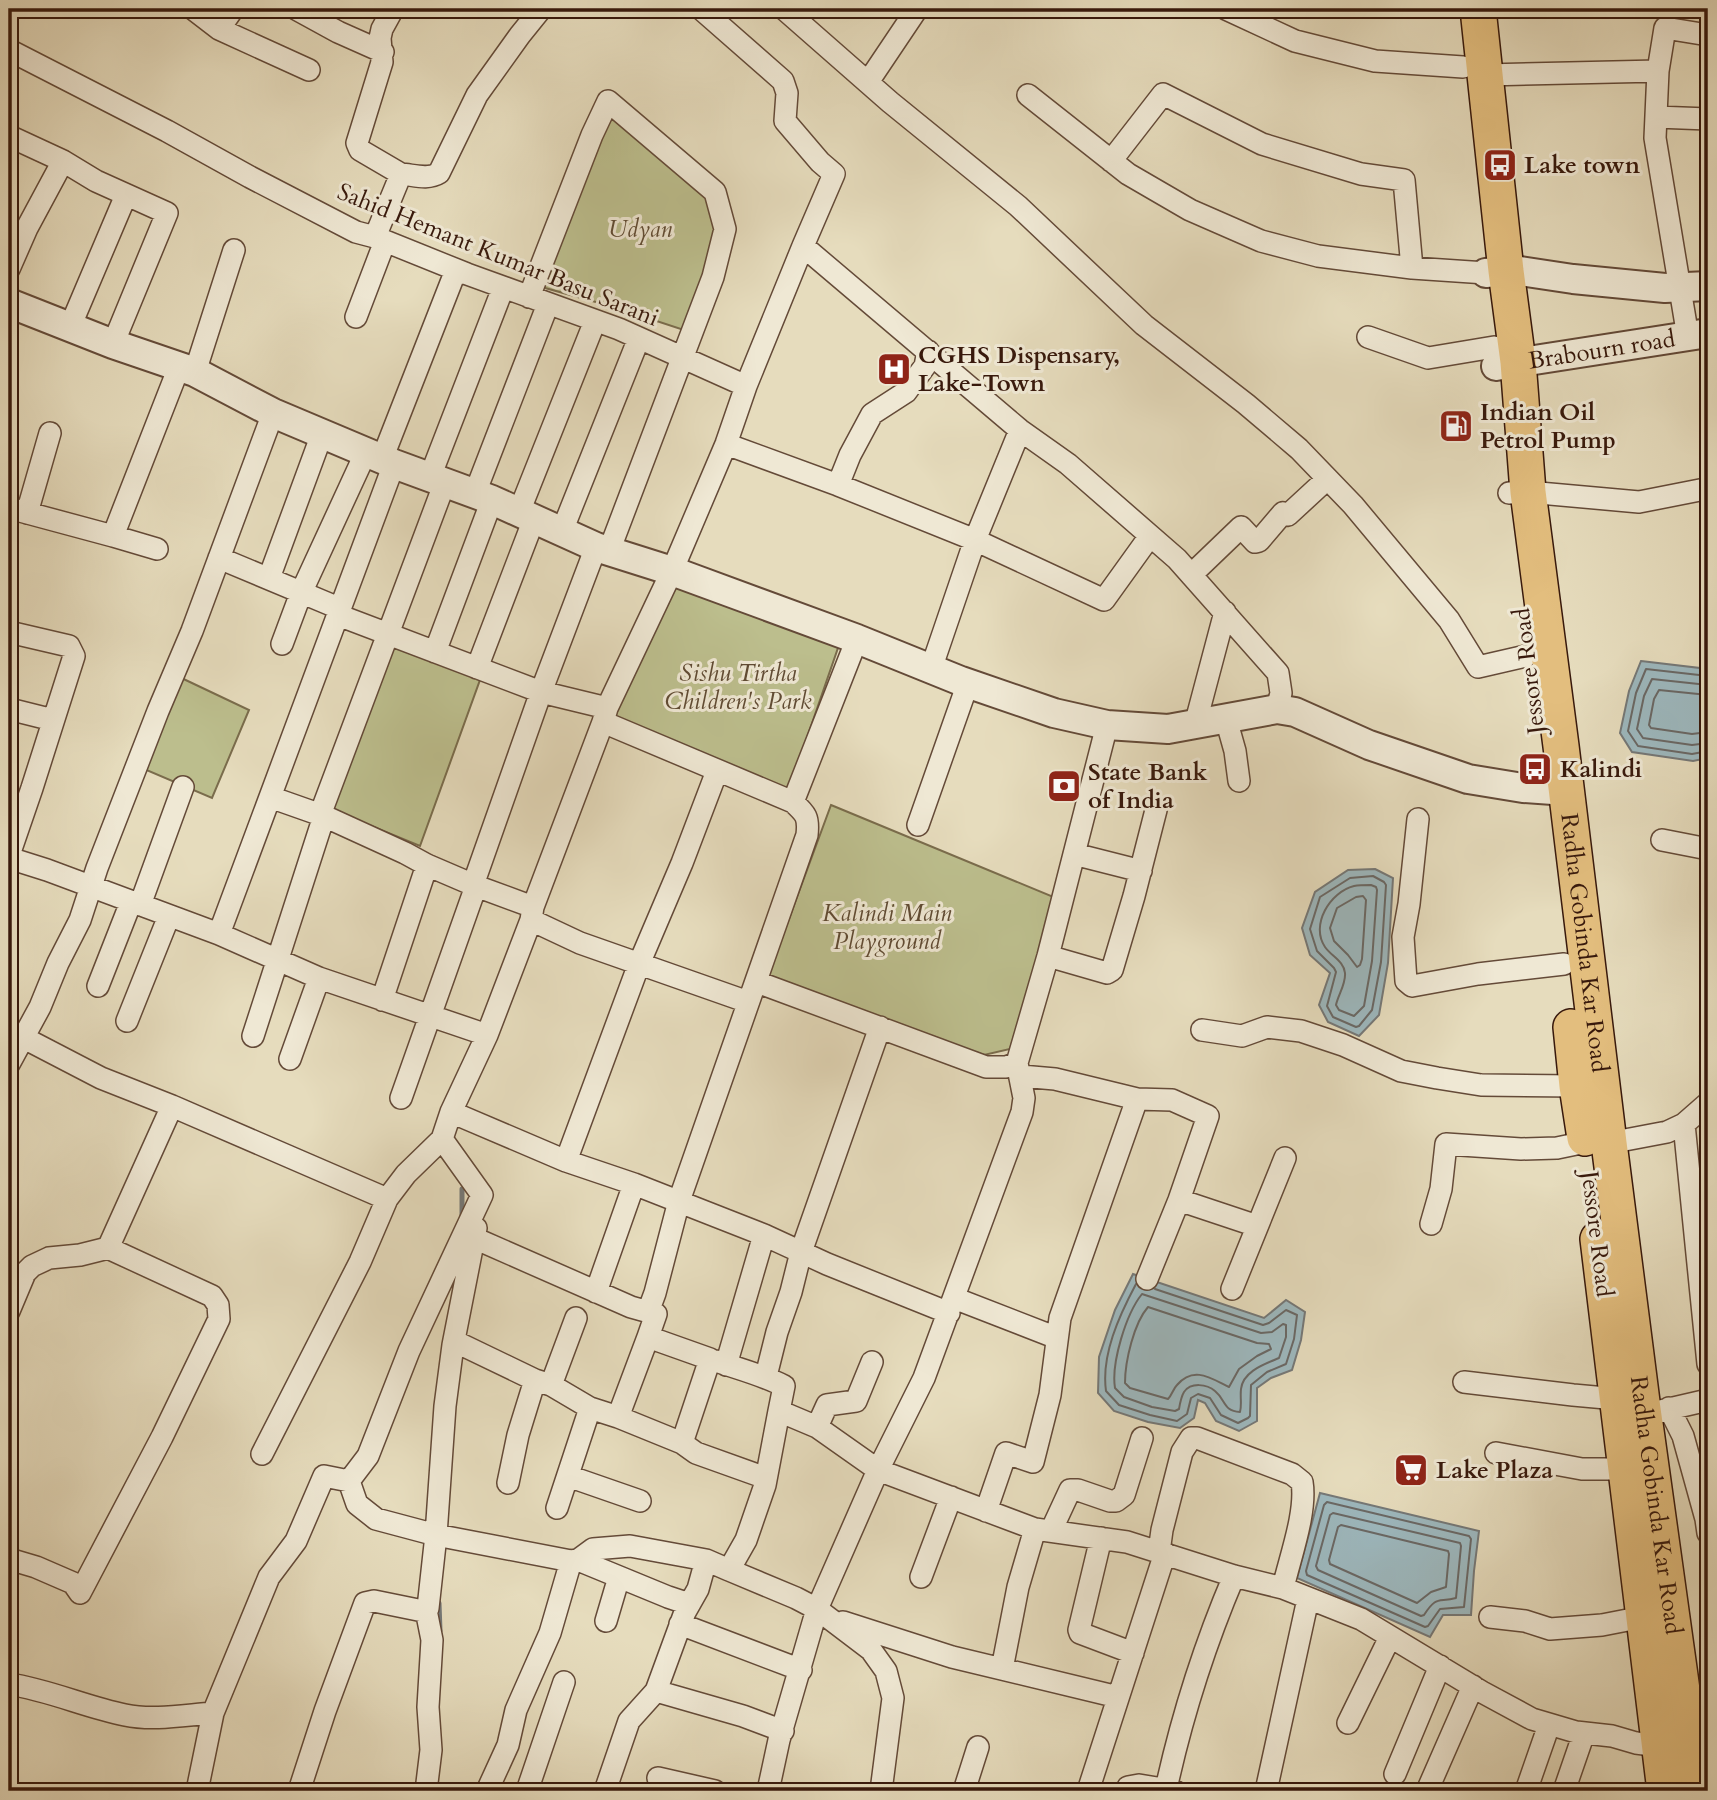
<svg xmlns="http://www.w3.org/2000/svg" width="1717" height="1800" viewBox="0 0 1717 1800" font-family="Cardo,serif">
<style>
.green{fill:#bcbe8d;stroke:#7a6c4c;stroke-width:2}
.water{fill:#9db8be;stroke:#757877;stroke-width:2}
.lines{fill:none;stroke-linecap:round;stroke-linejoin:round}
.shore{stroke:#6a6865;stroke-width:2}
.stream{stroke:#757877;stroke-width:5}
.minor-casing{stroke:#644a38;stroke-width:24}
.tertiary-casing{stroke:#644a38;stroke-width:32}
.primary-casing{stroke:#38190c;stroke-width:38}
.minor{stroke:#efe8d4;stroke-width:21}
.tertiary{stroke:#efe8d4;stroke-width:28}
.primary{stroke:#e3be7e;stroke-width:35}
.labels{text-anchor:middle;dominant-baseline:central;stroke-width:6;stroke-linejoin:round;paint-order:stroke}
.poi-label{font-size:24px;font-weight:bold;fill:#38190c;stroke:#efe8d4;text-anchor:start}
.park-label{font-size:24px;font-style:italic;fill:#604b33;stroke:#efe8d4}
.street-label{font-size:24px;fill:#38190c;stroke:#efe8d4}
</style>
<rect width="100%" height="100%" fill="#e6dcbd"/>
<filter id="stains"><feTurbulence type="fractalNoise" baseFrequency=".00286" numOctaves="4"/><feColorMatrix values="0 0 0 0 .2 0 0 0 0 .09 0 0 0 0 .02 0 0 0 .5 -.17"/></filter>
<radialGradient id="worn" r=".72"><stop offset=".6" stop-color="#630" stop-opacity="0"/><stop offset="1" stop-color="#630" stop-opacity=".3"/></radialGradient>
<path class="green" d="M606,93L721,192L702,336L614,307L527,283Z
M671,582L840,642L789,790L614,718Z
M389,633L485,666L420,846L325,807Z
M173,674L249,710L212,798L137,766Z
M831,805L1056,898L1010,1049L984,1055L766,981Z"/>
<path class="water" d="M1641,661L1708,669V758L1693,761L1632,752L1620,733L1629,691Z
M1375,869L1393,878L1388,963L1379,1015L1359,1036L1328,1022L1319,1005L1330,973L1310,955L1302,928L1315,892L1348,870Z
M1133,1274L1264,1318L1286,1300L1305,1312L1301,1340L1292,1370L1271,1378L1257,1388V1421L1239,1431L1216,1421L1205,1403L1198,1400L1194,1418L1180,1428L1148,1422L1114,1411L1098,1393L1099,1357L1115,1310Z
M1320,1493L1479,1531L1474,1571L1471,1615H1443L1430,1637L1297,1578Z"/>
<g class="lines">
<path class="shore" d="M1708,676L1646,669L1636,693L1628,731L1638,746L1692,754L1708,751
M1708,685L1652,679L1644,696L1637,729L1643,738L1692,745L1708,743
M1708,695L1659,690L1654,699L1649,725L1651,728L1692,734L1708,732
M1373,876L1384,882L1386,885L1381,962L1372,1010L1359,1026L1356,1027L1333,1017L1327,1006L1336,972L1334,968L1317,951L1310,929L1320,897L1350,878Z
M1371,885L1376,887L1377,890L1372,961L1364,1006L1354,1016L1339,1010L1336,1005C1338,995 1346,984 1345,973C1344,961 1331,956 1325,947C1310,925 1330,892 1354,886C1359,885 1366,885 1371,885Z
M1363,896L1366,900L1362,959L1360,965L1357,967L1348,955L1334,941L1330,928L1337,908L1356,897Z
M1136,1284C1119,1316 1101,1355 1106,1391L1119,1405L1150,1415L1177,1421L1187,1414L1191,1398L1198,1394L1210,1398L1221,1415L1238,1423L1248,1418L1250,1416L1251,1385L1267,1372L1286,1364L1294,1339L1297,1315L1286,1310L1269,1323L1263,1325L1155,1289
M1142,1294L1261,1333L1272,1332L1283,1324L1286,1325V1337L1279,1358C1265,1364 1243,1371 1241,1389C1240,1397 1242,1405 1240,1412C1223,1411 1226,1400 1215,1391C1207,1384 1191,1382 1184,1392C1181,1397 1180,1403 1179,1409L1175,1411L1152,1407L1124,1397L1115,1388C1111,1363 1126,1314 1142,1294Z
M1148,1307L1257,1343L1269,1344L1271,1349L1257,1356L1239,1369L1229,1387C1212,1379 1194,1365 1177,1385C1173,1389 1172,1395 1168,1399L1130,1388L1125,1383C1125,1361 1134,1323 1148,1307Z
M1327,1502L1469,1536L1471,1539L1464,1607L1440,1609L1428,1626L1425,1627L1307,1575L1306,1571L1324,1505Z
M1333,1513L1460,1543L1461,1546L1456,1598C1438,1603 1437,1595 1424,1615L1421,1616L1318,1570L1316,1566L1330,1515Z
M1341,1525L1448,1551L1449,1554L1446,1587L1431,1592L1417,1603L1330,1564L1329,1560L1338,1527Z"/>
<path class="stream" d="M462,1218V1189
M439,1603L440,1631"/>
<g class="minor-casing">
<path id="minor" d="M193,9L219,29L309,70
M296,9L338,32L383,52
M393,9L382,29L380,38L382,62L357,143L360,150L401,174
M784,9L890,102L1018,206L1144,325L1246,404L1299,449L1353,505L1449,620L1478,667L1526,656
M1226,9L1295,41L1375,61L1463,67
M219,29L233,9
M9,50L167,131L250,177L356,232L375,237L467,274L619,329L746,386
M1486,75L1658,71
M868,82L917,9
M1028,95L1128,174L1190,210L1261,241L1318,256L1412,268L1486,273
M1656,117L1708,119
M9,136L63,161L96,181L167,213L113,344
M1111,161L1163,94L1262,144L1361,174L1404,180L1412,268
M375,237L401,174C414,175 428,180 439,173L477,95L520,35L541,9
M803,246L1020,430L1068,464L1177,559L1278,673L1281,693L1277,709
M9,269L27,228L63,161
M529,297L592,135L608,101L715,192L725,229L713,277L609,551
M356,317L385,241
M70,327L126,195
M1368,337L1428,358L1494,347
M1688,337L1655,138L1658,71L1665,28L1708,35
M195,372L234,250
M726,444L838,485L975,540L1104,600L1150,536
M382,459L456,270
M430,477L503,288
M838,485L850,455L872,414L906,392L925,366L928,351
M475,493L548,304
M1509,493L1528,492L1639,502L1705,489
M9,508L113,536L179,367
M519,512L595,321
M27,513L50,433
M562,531L639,338
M113,536L157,549
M219,558L341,609
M1191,575L1241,527L1255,542L1259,541L1282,514L1283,513L1288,515L1327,479
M269,578L322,434
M338,615L541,692L607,708
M9,632L69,646L74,656L32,788L9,855
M282,644L301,593L366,452
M435,652L492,500
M477,668L534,519
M931,669L975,540L1020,430
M9,709L53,720
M1226,719L1235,751L1239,781
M603,722L793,802C806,814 809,817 807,835L679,1201L655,1293L648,1312
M1195,725L1225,612
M270,797L324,816L405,853L427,865L476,886L533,907
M793,802L857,639
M320,815L445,482
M1418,819L1409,904L1403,937L1406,981L1412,986L1478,974L1564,964
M918,825L968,683
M1662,840L1708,849
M1074,854L1141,871
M9,858L47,870L219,934L319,978L487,1035
M473,885L541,692L596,547
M140,905L183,787
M531,920L580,943L748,1002
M219,934L394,464
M1048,956L1107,973L1112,970L1134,896L1156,810
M757,982L986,1067H1006L1017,1063L1048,956L1107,725
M98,986L131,902
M382,1000L427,865
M127,1021L169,916
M1202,1030L1242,1036L1267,1027L1301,1031L1343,1045L1401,1071L1437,1078L1481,1085L1577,1086
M253,1036L324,816
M24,1038L101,1078L172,1106L387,1199
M290,1059L319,978
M9,1064L40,1007L58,963L80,920L97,868L158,711L192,631L273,413
M401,1098L476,886
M1137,1099L1172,1100L1208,1116L1179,1200L1147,1279
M451,1112L566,1161L634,1184L764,1235L827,1264L949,1313
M1684,1124L1708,1364
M442,1139L482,1195L409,1351L368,1456L349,1481L357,1504L376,1519L436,1535L571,1561L550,1633L516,1710L508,1745L487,1791
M1609,1143L1667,1132L1684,1124L1708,1103
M566,1161L639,964L682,863L717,771
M1179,1200L1257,1226
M1431,1224L1441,1189L1446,1144L1521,1149L1557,1148L1586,1142
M481,1241L631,1307L656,1314L648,1337L710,1359L682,1443
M1232,1289L1285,1158
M596,1292L634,1184
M954,1298L1057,1338
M9,1311L25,1273L32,1266L49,1258L80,1255L108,1248L172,1106
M454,1341L535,1380L551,1385L590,1408L618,1417L682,1443L696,1453L766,1478
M716,1361C739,1369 763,1375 784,1386L779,1411
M726,1365L764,1235
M766,1376L777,1332L791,1292L801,1252L880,1027
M1464,1382L1573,1395L1617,1399
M551,1385L576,1318
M1669,1408L1683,1436L1706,1519L1708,1533
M1656,1412L1708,1400
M618,1417L648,1337
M817,1427L827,1405L856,1401L872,1362
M1496,1453L1582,1469H1625
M262,1454L360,1262L387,1199L406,1174L442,1139L451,1112L487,1035L531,920L533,907L603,722L607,708L672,571L726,444L746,386L803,246L834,174L820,162L785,121L787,93L783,81L701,9
M568,1476L640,1501
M508,1483L518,1435L535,1380
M557,1508L590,1408
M986,1511L1006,1453L1033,1462L1050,1395L1060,1318L1137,1099L1055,1079L1021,1076
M1051,1531L1070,1490H1078L1110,1501H1116L1124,1495L1142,1438
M1101,1538L1079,1630L1080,1633L1133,1653
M1159,1552L1162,1530L1182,1452L1191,1438H1197L1292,1474L1302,1482C1307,1512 1290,1557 1283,1588
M9,1559L36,1567L73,1583L80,1593
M578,1560L668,1597L689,1604
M571,1561L578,1560L593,1549L630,1546L706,1560L729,1570L746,1540L765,1485L779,1411L817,1427L878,1470L1035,1529L1127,1542L1234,1576L1283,1588L1361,1619L1482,1692L1532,1719L1576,1732L1612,1736L1636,1743L1660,1746
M729,1570L796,1598L817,1609L871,1650L886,1671L893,1698L881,1791
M921,1577L951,1497
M80,1593L162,1437L219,1319L218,1305L212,1296L108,1248
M1490,1617L1525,1621L1550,1629L1602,1625L1643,1617
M606,1621L619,1577
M843,1622L952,1657L1118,1697
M680,1624L801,1670
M1002,1669L1018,1587L1035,1529
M9,1684C49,1690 86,1707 125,1715C153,1721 185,1715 213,1713
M656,1691L743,1716L783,1731
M1348,1723L1390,1637
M1395,1774L1440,1666
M658,1778L715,1791
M1166,1789C1182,1716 1205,1644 1234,1576
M197,1791L213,1713L269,1577L296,1541L324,1476L349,1481
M299,1791L325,1711L365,1603L374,1601L423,1611L428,1608L436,1535L445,1406L453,1345L476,1228
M426,1791L431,1750L428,1707L432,1640L426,1610
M527,1791L564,1682
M605,1791L629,1721L656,1691L685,1612L698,1589L706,1560
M768,1791L779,1740L817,1609L878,1470L924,1378L1022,1112L1024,1098L1017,1063
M964,1791L978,1747
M1088,1791L1165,1553
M1126,1791L1128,1787L1139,1785L1175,1791
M1266,1791L1308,1599
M1427,1791L1473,1686
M1526,1791L1549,1725
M1564,1791L1584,1733"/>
</g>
<g class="tertiary-casing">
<g id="tertiary">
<path d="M1486,273L1513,270L1573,279L1665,288L1708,286"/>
<path d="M9,303L113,344L195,372L273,413L394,464L492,500L596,547L672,571L857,639L961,681L1054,713L1107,725L1168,729L1277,709L1295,712L1369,745L1468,779L1523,788L1567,791"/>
<path id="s1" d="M1496,366L1708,333"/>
</g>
</g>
<g class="primary-casing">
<g id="primary">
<path id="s2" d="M1478,9L1506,271L1518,362L1528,492L1561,746L1609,1143L1642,1402L1696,1791"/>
<path d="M1571,1027L1577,1086L1585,1138"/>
<path d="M1598,1239L1665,1791"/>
</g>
</g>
<use href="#minor" class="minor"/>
<use href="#tertiary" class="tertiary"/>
<use href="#primary" class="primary"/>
</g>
<defs>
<g id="bus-square" transform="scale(1.75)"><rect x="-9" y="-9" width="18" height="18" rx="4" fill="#8f2418" stroke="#efe8d4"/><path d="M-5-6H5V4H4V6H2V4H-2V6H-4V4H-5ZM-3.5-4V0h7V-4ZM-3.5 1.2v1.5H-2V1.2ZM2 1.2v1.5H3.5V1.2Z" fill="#fff"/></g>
<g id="hospital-square" transform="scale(1.75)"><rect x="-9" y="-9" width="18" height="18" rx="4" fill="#8f2418" stroke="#efe8d4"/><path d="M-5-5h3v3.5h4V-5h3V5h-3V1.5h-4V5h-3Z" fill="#fff"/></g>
<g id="fuel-square" transform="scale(1.75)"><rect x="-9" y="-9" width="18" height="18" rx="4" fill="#8f2418" stroke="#efe8d4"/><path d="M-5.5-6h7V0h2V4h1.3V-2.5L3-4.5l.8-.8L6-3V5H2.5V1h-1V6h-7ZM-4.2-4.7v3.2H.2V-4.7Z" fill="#fff"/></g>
<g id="bank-square" transform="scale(1.75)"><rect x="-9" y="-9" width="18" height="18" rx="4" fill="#8f2418" stroke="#efe8d4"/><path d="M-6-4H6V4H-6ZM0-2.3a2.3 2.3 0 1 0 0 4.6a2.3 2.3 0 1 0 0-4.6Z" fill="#fff"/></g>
<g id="supermarket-square" transform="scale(1.75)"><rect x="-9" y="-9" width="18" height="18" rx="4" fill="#8f2418" stroke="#efe8d4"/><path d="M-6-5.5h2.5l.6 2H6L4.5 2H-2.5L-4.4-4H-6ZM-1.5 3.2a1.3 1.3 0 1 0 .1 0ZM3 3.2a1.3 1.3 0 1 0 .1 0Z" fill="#fff"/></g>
</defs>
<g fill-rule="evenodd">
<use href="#bus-square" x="1500" y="165"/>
<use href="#hospital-square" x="894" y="369"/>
<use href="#fuel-square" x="1456" y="426"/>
<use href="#bus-square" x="1535" y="769"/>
<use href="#bank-square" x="1064" y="786"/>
<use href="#supermarket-square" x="1411" y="1470"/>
</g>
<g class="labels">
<g class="poi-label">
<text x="1524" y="165">Lake town</text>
<text x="918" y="355">CGHS Dispensary,<tspan x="918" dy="28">Lake-Town</tspan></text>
<text x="1480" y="412">Indian Oil<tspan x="1480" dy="28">Petrol Pump</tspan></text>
<text x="1560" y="769">Kalindi</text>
<text x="1088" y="772">State Bank<tspan x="1088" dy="28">of India</tspan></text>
<text x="1436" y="1470">Lake Plaza</text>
</g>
<g class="park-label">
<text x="640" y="229">Udyan</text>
<text x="738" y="673">Sishu Tirtha<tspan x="738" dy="28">Children's Park</tspan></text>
<text x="887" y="913">Kalindi Main<tspan x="887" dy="28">Playground</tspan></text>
</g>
<g class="street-label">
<text transform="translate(498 255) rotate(22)">Sahid Hemant Kumar Basu Sarani</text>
<text stroke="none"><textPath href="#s1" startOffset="107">Brabourn road</textPath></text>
<text transform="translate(1529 671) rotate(-97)">Jessore Road</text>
<text stroke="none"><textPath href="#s2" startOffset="940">Radha Gobinda Kar Road</textPath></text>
<text transform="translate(1597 1234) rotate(83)">Jessore Road</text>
<text stroke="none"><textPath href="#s2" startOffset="1507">Radha Gobinda Kar Road</textPath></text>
</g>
</g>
<rect width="1717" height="1800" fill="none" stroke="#e6dcbd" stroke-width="35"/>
<rect x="10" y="10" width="1696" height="1779" fill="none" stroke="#38190c" stroke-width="3.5"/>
<rect x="18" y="18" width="1682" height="1765" fill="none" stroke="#38190c" stroke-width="2"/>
<rect width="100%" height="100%" filter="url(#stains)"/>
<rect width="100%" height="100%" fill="url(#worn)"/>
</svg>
